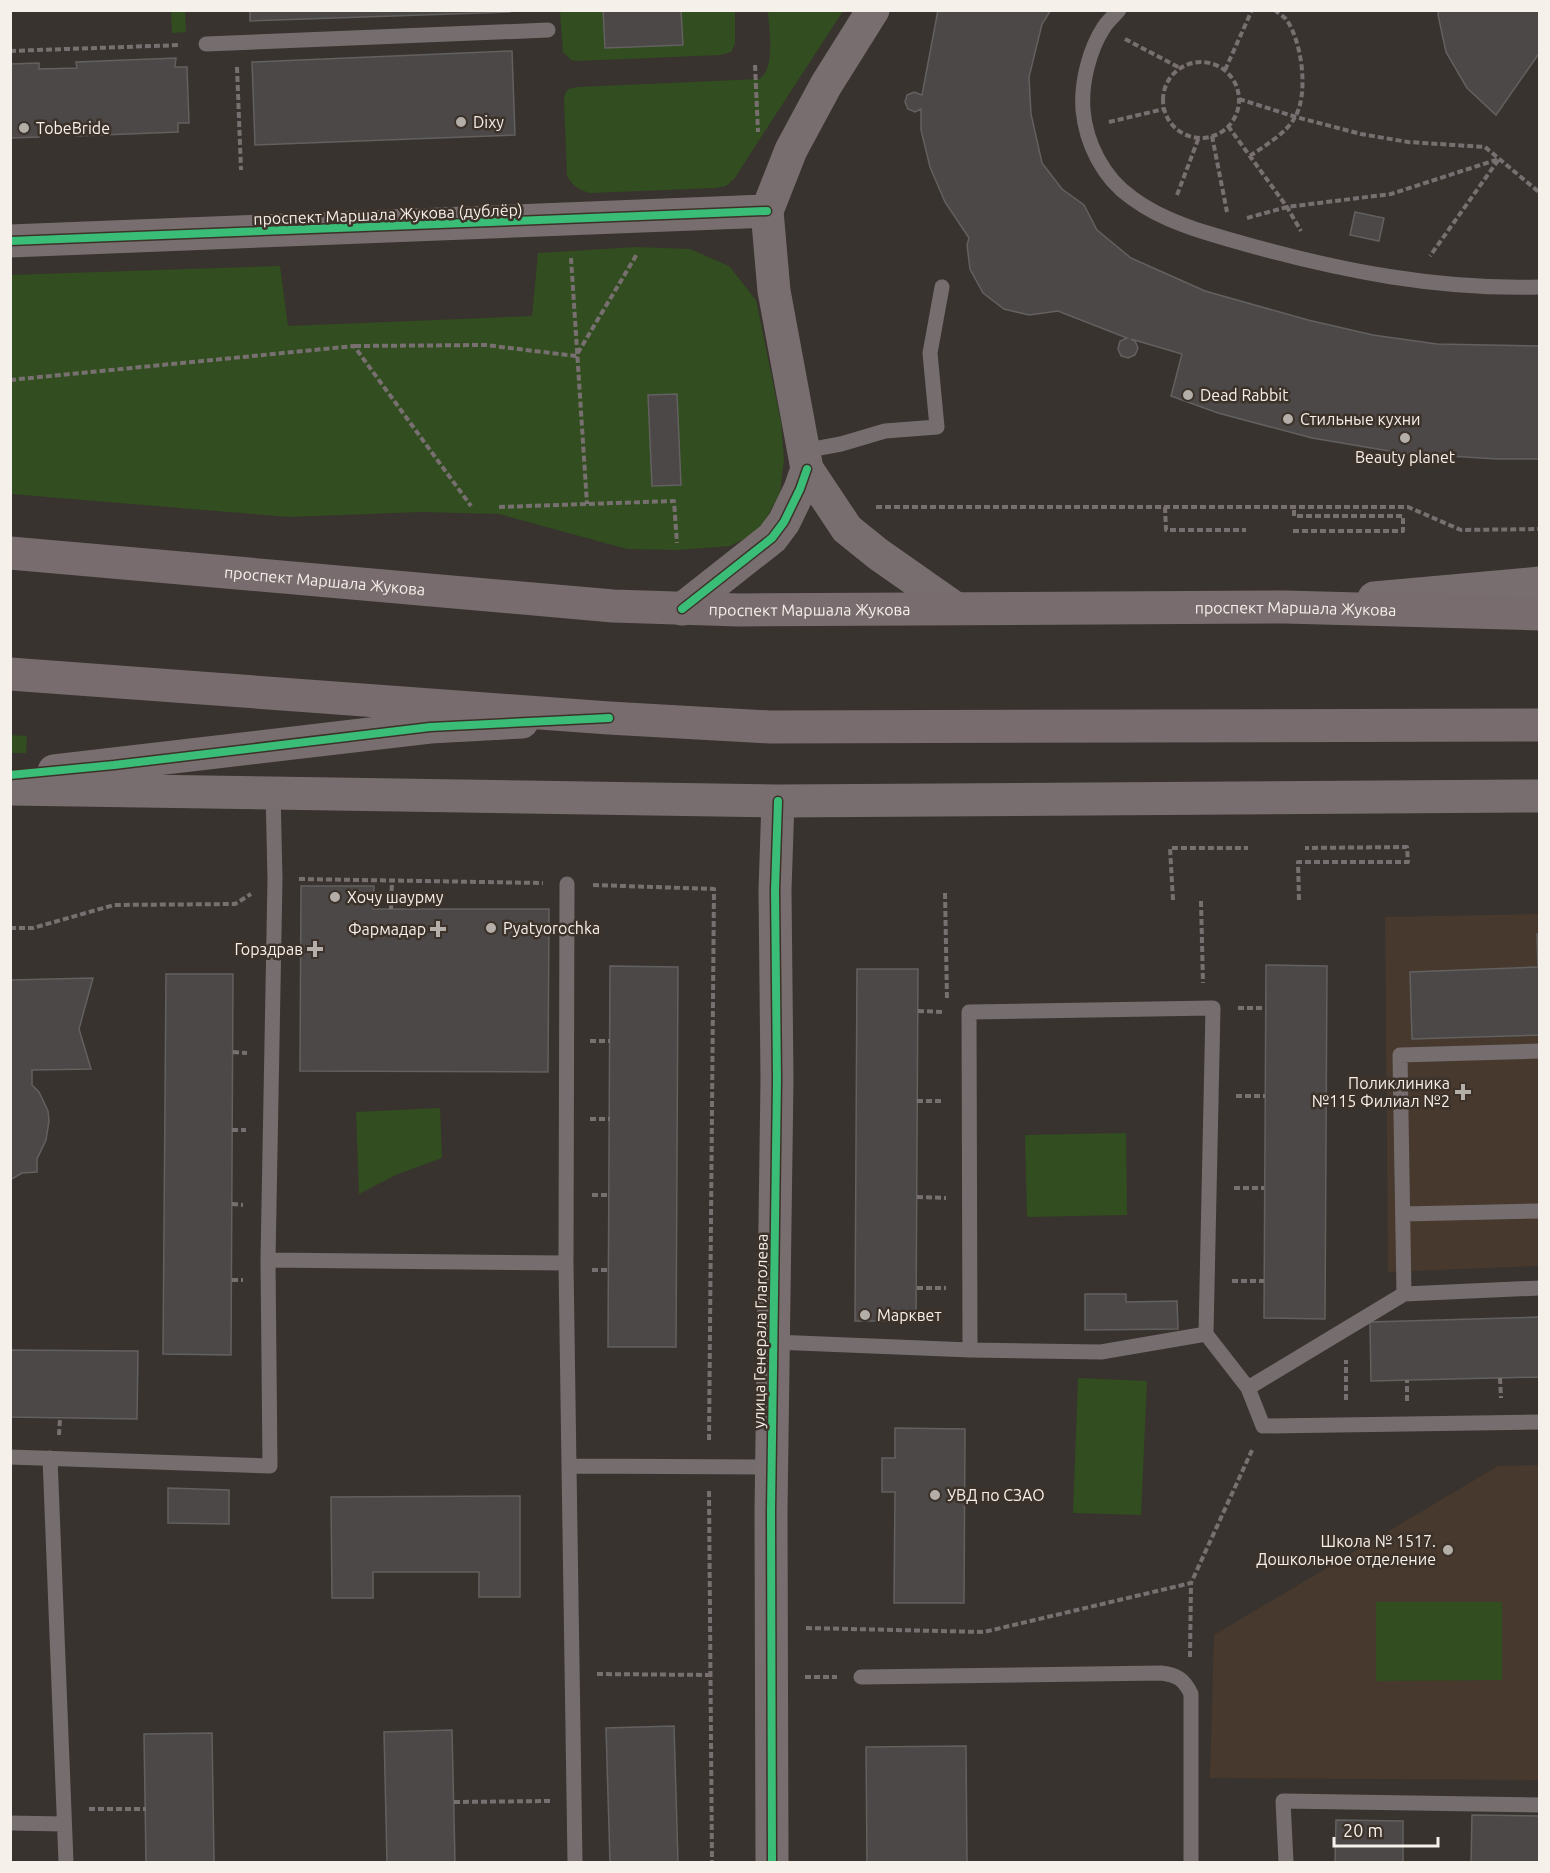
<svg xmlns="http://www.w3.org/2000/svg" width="1550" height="1873" viewBox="0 0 1550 1873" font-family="Ubuntu,sans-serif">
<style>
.built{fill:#47392d}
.green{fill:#324d1f}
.building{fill:#4b4847;stroke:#636060;stroke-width:1.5}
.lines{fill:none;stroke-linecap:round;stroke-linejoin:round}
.path{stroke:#787070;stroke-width:4;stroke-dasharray:6 3;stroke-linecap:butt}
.lane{stroke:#766d6f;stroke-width:15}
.secondary{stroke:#796e6f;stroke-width:33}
.primary{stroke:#786c6e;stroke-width:33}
.cycleway-casing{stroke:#3c322a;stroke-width:11}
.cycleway{stroke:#3abd76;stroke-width:8}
.poi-dot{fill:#b4aea8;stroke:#3c322a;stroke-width:2}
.labels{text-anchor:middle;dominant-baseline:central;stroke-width:5;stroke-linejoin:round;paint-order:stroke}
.poi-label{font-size:16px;fill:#f6f0ea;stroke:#3c322a;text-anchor:start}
.street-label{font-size:16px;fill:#f6f0ea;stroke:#3c322a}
</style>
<rect width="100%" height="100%" fill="#38332e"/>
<path class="built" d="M1539,914V1266L1388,1272L1385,917Z
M1539,1465V1780L1210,1778L1214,1635L1498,1466Z"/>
<path class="green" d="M171,11H185L186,32L172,33Z
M560,11H735V44L731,52L720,55L577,61L571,60L563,52Z
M768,11H843L734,179L726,186L715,188L590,193C579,190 573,186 567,176L564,100L565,94L568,89L578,87L759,79C776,70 769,28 768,11Z
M636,247L690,249L729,266L756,300L781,422L784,459L780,493L759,531L730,546L678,550L627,549L499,514L421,512L289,517L11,494L10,275L280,266L288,326L532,316L538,253Z
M10,735L27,736L26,753H11Z
M440,1108L442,1158L398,1174L359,1194L356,1112Z
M1126,1133L1127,1215L1027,1217L1025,1135Z
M1078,1378L1147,1381L1141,1515L1073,1513Z
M1376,1602H1502V1680L1376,1681Z"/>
<path class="building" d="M250,10H510V12L250,21Z
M603,10H681L683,45L605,48Z
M938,10H1051L1042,24L1029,77L1031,114L1042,163L1062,189L1084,205L1097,230L1131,258L1205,291L1308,320L1373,335L1437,344L1540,346V459H1497L1401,453L1312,438L1218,413L1171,396L1182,354L1131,339L1135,341L1138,348L1135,355L1128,358L1121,356L1118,349L1120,341L1127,338L1058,311L1029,315L1004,309L983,293L970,269L967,245L969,238L945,202L930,167L921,130V109L915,112L908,109L905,102L907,95L914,92L922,95Z
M1439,10H1540V52L1496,115L1467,88L1446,52L1438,15Z
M512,51L515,135L255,145L252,62Z
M176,58L175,67H187L189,123H178V132L77,136L76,129L39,131V137L10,138V64L39,63V69L77,68L76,62Z
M1355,212L1384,218L1379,241L1350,235Z
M677,394L681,485L652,486L648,395Z
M301,886H374L373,909H549L548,1072L300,1071Z
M1537,934H1540V1035L1412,1039L1410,972L1538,967Z
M1266,965L1327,966L1325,1319L1264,1318Z
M610,966L678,967L676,1347H608Z
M857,969H918L916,1321H855Z
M166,974H233L231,1355L163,1354Z
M93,978L79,1029L91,1069L32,1070V1085L39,1092L48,1111L49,1121L46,1140L37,1159V1172L22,1173L10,1180V980Z
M1085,1294H1126V1302L1177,1301L1178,1329L1085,1330Z
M1540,1317V1377L1371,1381L1370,1322Z
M10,1350L138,1351L137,1419L10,1417Z
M895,1428L965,1429L964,1603H894L895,1492H882V1458H895Z
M168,1488L229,1490V1524L168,1523Z
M520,1496V1597H479V1572H373V1598H332L331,1497Z
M674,1726L678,1862H610L606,1728Z
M452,1730L455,1862H387L384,1732Z
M212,1733L214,1862H146L144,1734Z
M966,1746L967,1862H867L866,1747Z
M1472,1815L1540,1816V1862H1471Z
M1336,1820L1403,1821V1862H1335Z"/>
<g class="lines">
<path class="path" d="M1125,39L1180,68
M10,51L181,45
M1163 100a38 38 0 1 1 76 0a38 38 0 1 1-76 0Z
M755,65L758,132
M237,67L241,170
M1225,70L1252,10
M1239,99L1296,117L1361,134L1408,142L1485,147L1540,193
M1109,122L1164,109
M1228,126L1287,207L1301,231
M1212,136L1227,212
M1250,156C1264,146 1287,133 1295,117C1309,94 1302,41 1286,19C1283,16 1278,13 1275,10
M1177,195L1199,137
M1247,218L1287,207L1391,194L1499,159L1430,256
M571,258L587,504
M355,346L485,345L576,356L637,254
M10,380L354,346L471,506
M499,507L674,501L677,543
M876,507H1408L1461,530L1540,529
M1165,507L1166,530H1246
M1293,531H1403V516H1294V507
M299,879L543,883
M593,885L714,889L709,1442
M945,893L947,999
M1173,900L1170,848H1248
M1299,900L1298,862H1408L1407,847L1305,848
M1201,901L1203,983
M391,909L392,881
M10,928H33L114,905L235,904L251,894
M1238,1008H1265
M918,1011L944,1012
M590,1041H610
M233,1052L247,1053
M1236,1096H1265
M917,1101H944
M590,1119H610
M232,1130H246
M1234,1188H1264
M592,1195H609
M917,1197L946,1198
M232,1204L243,1205
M592,1270H609
M232,1280H243
M1232,1281H1264
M917,1288H946
M1500,1378L1501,1398
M1346,1400V1360
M1407,1401V1380
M59,1435L60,1418
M709,1491L712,1862
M806,1628L984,1632L1191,1583L1253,1448
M1190,1657L1191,1583
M597,1674L711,1675
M805,1677H837
M454,1802L550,1801
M89,1809H146"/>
<path class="lane" d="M1119,10C1114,16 1108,21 1104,27C1089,50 1081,83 1083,110C1086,143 1103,178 1132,198C1164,222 1206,233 1245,244C1341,271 1439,290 1540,287
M206,44L548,30
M803,451L841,444L885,431L937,427L930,353L942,287
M567,884L566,1263L569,1466
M1403,1214L1540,1211
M268,1260L566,1263
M1404,1294L1400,1055L1540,1051
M774,1342L970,1350L1101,1352L1206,1334L1248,1388L1263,1426L1540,1422
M970,1350L969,1012L1213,1008L1206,1334
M1248,1388L1404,1294L1540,1288
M10,1457L270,1466L268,1260L275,879L273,791
M50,1458L66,1862
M861,1677L1161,1673C1177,1675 1184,1679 1191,1694V1862
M10,1823L64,1824
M575,1862L569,1466L772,1467
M1286,1862L1283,1801L1540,1805"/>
<path class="secondary" d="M873,10L826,85L791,150L767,211L774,291L807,469L847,529L878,554L955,608
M10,241L767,211
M1374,598L1540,583
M682,609L772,538L784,522L800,489L807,469
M54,771L430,727L522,722
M10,789L778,801L1540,796
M772,1862L771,1511L777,1079L775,890L778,801"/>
<g class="primary">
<path id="s1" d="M10,553L613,606L739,610L1285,607L1540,614"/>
<path d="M10,674L609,718L770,727L1540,725"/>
</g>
<g class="cycleway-casing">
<path id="cycleway" d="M10,241L767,211
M682,609L772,538L784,522L800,489L807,469
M10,775L114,765L430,727L609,718
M772,1862L771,1511L777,1079L775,890L778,801"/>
</g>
<use href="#cycleway" class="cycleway"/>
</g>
<g class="poi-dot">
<circle cx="461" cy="122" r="6"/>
<circle cx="24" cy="128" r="6"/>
<circle cx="1188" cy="395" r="6"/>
<circle cx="1288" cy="419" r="6"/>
<circle cx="1405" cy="438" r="6"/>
<circle cx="335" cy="897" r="6"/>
<circle cx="491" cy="928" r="6"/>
<path d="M435 920h6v6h6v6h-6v6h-6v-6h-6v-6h6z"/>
<path d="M312 940h6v6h6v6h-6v6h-6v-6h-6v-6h6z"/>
<path d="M1460 1083h6v6h6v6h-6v6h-6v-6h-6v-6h6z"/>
<circle cx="865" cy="1315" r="6"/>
<circle cx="935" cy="1495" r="6"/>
<circle cx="1448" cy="1550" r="6"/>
</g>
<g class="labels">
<g class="poi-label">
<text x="473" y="122">Dixy</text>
<text x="36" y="128">TobeBride</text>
<text x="1200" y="395">Dead Rabbit</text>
<text x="1300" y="419">Стильные кухни</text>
<text x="1405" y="457" text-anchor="middle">Beauty planet</text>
<text x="347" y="897">Хочу шаурму</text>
<text x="503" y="928">Pyatyorochka</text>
<text x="426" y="929" text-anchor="end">Фармадар</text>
<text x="303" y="949" text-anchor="end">Горздрав</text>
<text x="1450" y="1083" text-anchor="end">Поликлиника<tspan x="1450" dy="18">№115 Филиал №2</tspan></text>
<text x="877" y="1315">Марквет</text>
<text x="947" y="1495">УВД по СЗАО</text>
<text x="1436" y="1541" text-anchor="end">Школа № 1517.<tspan x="1436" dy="18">Дошкольное отделение</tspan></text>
</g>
<g class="street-label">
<text transform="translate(388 214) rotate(-2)">проспект Маршала Жукова (дублёр)</text>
<text stroke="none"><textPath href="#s1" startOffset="316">проспект Маршала Жукова</textPath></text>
<text stroke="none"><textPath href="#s1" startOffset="802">проспект Маршала Жукова</textPath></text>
<text stroke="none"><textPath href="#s1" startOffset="1288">проспект Маршала Жукова</textPath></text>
<text transform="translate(760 1331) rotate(-89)">улица Генерала Глаголева</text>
</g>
</g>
<rect width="1550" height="1873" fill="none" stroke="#f6f0ea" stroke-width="24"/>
<path d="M1334 1837v9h104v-9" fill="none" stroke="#f6f0ea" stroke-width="3"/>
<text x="1343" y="1837" font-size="18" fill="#f6f0ea" stroke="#3c322a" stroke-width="4.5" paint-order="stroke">20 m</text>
</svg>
